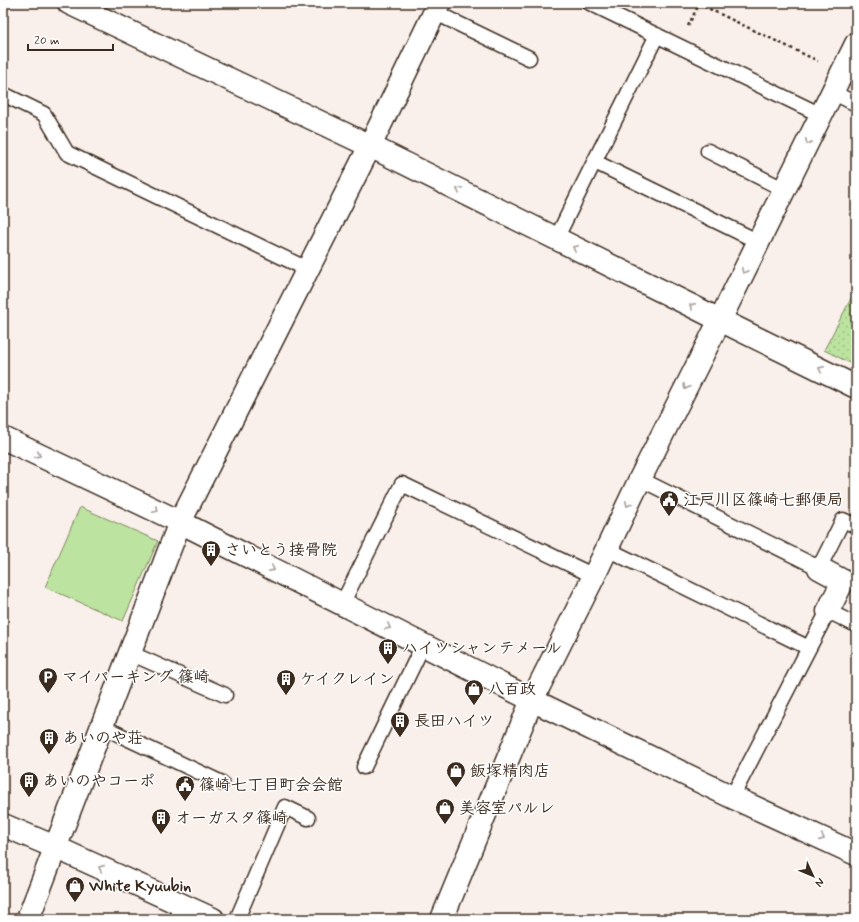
<svg xmlns="http://www.w3.org/2000/svg" width="859" height="922" viewBox="0 0 859 922" font-family="Mynerve,'Klee One',sans-serif">
<style>
.grass{fill:#bce39f;stroke:#7c865e}
.park{fill:url(#park-dots);stroke:#7c865e}
.lines{fill:none;stroke-linecap:round;stroke-linejoin:round}
.lane-casing{stroke:#3b2a1e;stroke-width:17}
.street-casing{stroke:#3b2a1e;stroke-width:25}
.path{stroke:#3b2a1e;stroke-width:2.5;stroke-dasharray:3 3;stroke-linecap:butt}
.lane{stroke:#fff;stroke-width:14}
.street{stroke:#fff;stroke-width:22}
.oneway{stroke:#a79f9a}
.labels{text-anchor:middle;dominant-baseline:central;stroke-width:3;stroke-linejoin:round;paint-order:stroke}
.poi-label{font-size:16px;font-weight:bold;fill:#3b2a1e;stroke:#fff;text-anchor:start}
</style>
<defs>
<pattern id="park-dots" width="8" height="8" patternUnits="userSpaceOnUse"><rect width="8" height="8" fill="#bce39f"/><path d="M2 2h.1M6 6h.1" fill="none" stroke="#a2c388" stroke-width="1.8" stroke-linecap="round"/></pattern>
</defs>
<rect width="100%" height="100%" fill="#faf0eb"/>
<filter id="ink" filterUnits="userSpaceOnUse"><feTurbulence type="fractalNoise" baseFrequency=".025" numOctaves="2"/><feDisplacementMap in="SourceGraphic" scale="8" xChannelSelector="R" yChannelSelector="G"/><feConvolveMatrix kernelMatrix="1 2 1 2 8 2 1 2 1" color-interpolation-filters="sRGB"/></filter>
<g filter="url(#ink)">
<path class="grass" d="M80,507L158,541L123,621L45,587Z"/>
<path class="park" d="M856,289V366L824,350Z"/>
<g class="lines">
<g class="lane-casing">
<path id="lane" d="M590,3L821,115
M434,12L529,58
M832,92L856,104
M3,94L44,114L67,153L307,269
M708,151L785,190
M595,162L759,242
M556,239L657,35
M640,479L819,568L843,520L856,526
M607,549L809,648
M342,604L402,484L594,576
M130,653L225,695
M101,726L222,783
M364,767L423,645
M732,797L828,611L856,625
M176,919L182,905
M237,919L285,807L308,818"/>
</g>
<g class="street-casing">
<path id="street" d="M69,3L370,146L720,320L856,387
M3,438L180,522L532,700L732,797L856,854
M819,568L843,581L828,611
M3,825L55,847L213,919
M28,919L180,522L370,146L439,3
M442,919L532,700L594,576L640,479L720,320L856,44"/>
</g>
<path class="path" d="M688,26L699,4L818,61"/>
<use href="#lane" class="lane"/>
<use href="#street" class="street"/>
</g>
<defs><path id="oneway-chevron" d="M-2-3.5L2.5 0L-2 3.5" fill="none" stroke-width="1.6" stroke-linecap="round" stroke-linejoin="round"/></defs>
<g class="oneway">
<use href="#oneway-chevron" transform="translate(808 142) rotate(116)"/>
<use href="#oneway-chevron" transform="translate(459 190) rotate(-154)"/>
<use href="#oneway-chevron" transform="translate(575 248) rotate(-153)"/>
<use href="#oneway-chevron" transform="translate(744 271) rotate(116)"/>
<use href="#oneway-chevron" transform="translate(692 306) rotate(-153)"/>
<use href="#oneway-chevron" transform="translate(821 369) rotate(-154)"/>
<use href="#oneway-chevron" transform="translate(686 387) rotate(117)"/>
<use href="#oneway-chevron" transform="translate(38 455) rotate(25)"/>
<use href="#oneway-chevron" transform="translate(628 504) rotate(115)"/>
<use href="#oneway-chevron" transform="translate(156 510) rotate(25)"/>
<use href="#oneway-chevron" transform="translate(272 569) rotate(27)"/>
<use href="#oneway-chevron" transform="translate(388 627) rotate(27)"/>
<use href="#oneway-chevron" transform="translate(822 838) rotate(24)"/>
<use href="#oneway-chevron" transform="translate(101 868) rotate(-156)"/>
</g>
</g>
<defs>
<g id="civic-pin" transform="scale(1)"><path d="M0 17L-7.5 6A9.5 9.5 0 1 1 7.5 6Z" fill="#3b2a1e" stroke="#fff"/><path d="M-.6-6.5H3V-4.5H.6V-3L4-1V1h2V6H-6V1h2V-1L-.6-3ZM-1.2 2.5V6h2.4V2.5Z" fill="#fff"/></g>
<g id="building-pin" transform="scale(1)"><path d="M0 17L-7.5 6A9.5 9.5 0 1 1 7.5 6Z" fill="#3b2a1e" stroke="#fff"/><path d="M-4-6H4V6H1V3H-1V6H-4ZM-2.5-4.3h1.7v1.8h-1.7ZM.8-4.3h1.7v1.8H.8ZM-2.5-1h1.7V.8h-1.7ZM.8-1h1.7V.8H.8Z" fill="#fff"/></g>
<g id="parking-pin" transform="scale(1)"><path d="M0 17L-7.5 6A9.5 9.5 0 1 1 7.5 6Z" fill="#3b2a1e" stroke="#fff"/><path d="M-3.5-5.5H1a3.5 3.5 0 0 1 0 7H-1V5.5H-3.5ZM-1-3.4V-.6H.8a1.4 1.4 0 0 0 0-2.8Z" fill="#fff"/></g>
<g id="shop-pin" transform="scale(1)"><path d="M0 17L-7.5 6A9.5 9.5 0 1 1 7.5 6Z" fill="#3b2a1e" stroke="#fff"/><path d="M-5-2.5h2.3a2.7 3.5 0 0 1 5.4 0H5L5.5 6h-11ZM-1.5-2.5h3a1.5 2.3 0 0 0-3 0Z" fill="#fff"/></g>
</defs>
<g fill-rule="evenodd">
<use href="#civic-pin" x="669" y="500"/>
<use href="#building-pin" x="211" y="550"/>
<use href="#building-pin" x="388" y="648"/>
<use href="#parking-pin" x="48" y="677"/>
<use href="#building-pin" x="286" y="679"/>
<use href="#shop-pin" x="474" y="689"/>
<use href="#building-pin" x="400" y="721"/>
<use href="#building-pin" x="49" y="738"/>
<use href="#shop-pin" x="456" y="771"/>
<use href="#building-pin" x="29" y="781"/>
<use href="#civic-pin" x="185" y="785"/>
<use href="#shop-pin" x="445" y="808"/>
<use href="#building-pin" x="161" y="818"/>
<use href="#shop-pin" x="75" y="886"/>
</g>
<g class="labels">
<g class="poi-label">
<text x="683" y="500">江戸川区篠崎七郵便局</text>
<text x="225" y="550">さいとう接骨院</text>
<text x="402" y="648">ハイツシャンテメール</text>
<text x="62" y="677">マイパーキング 篠崎</text>
<text x="300" y="679">ケイクレイン</text>
<text x="488" y="689">八百政</text>
<text x="414" y="721">長田ハイツ</text>
<text x="63" y="738">あいのや荘</text>
<text x="470" y="771">飯塚精肉店</text>
<text x="43" y="781">あいのやコーポ</text>
<text x="199" y="785">篠崎七丁目町会会館</text>
<text x="459" y="808">美容室パルレ</text>
<text x="175" y="818">オーガスタ篠崎</text>
<text x="89" y="886">White Kyuubin</text>
</g>
</g>
<rect width="859" height="922" fill="none" stroke="#fff" stroke-width="16"/>
<rect x="8" y="8" width="843" height="906" fill="none" stroke="#3b2a1e" stroke-width="1.5" filter="url(#ink)"/>
<g transform="translate(813 876) rotate(134)" stroke="#ffffff" stroke-width="3" paint-order="stroke">
<path d="M0-3L7 15L0 10L-7 15Z" fill="#3b2a1e"/>
<text y="-6" font-size="11" font-weight="bold" text-anchor="middle" fill="#3b2a1e">N</text>
</g>
<path d="M28 44v6h85v-6" fill="none" stroke="#3b2a1e" stroke-width="2"/>
<text x="34" y="44" font-size="12" fill="#3b2a1e" stroke="#ffffff" stroke-width="3" paint-order="stroke">20 m</text>
</svg>
